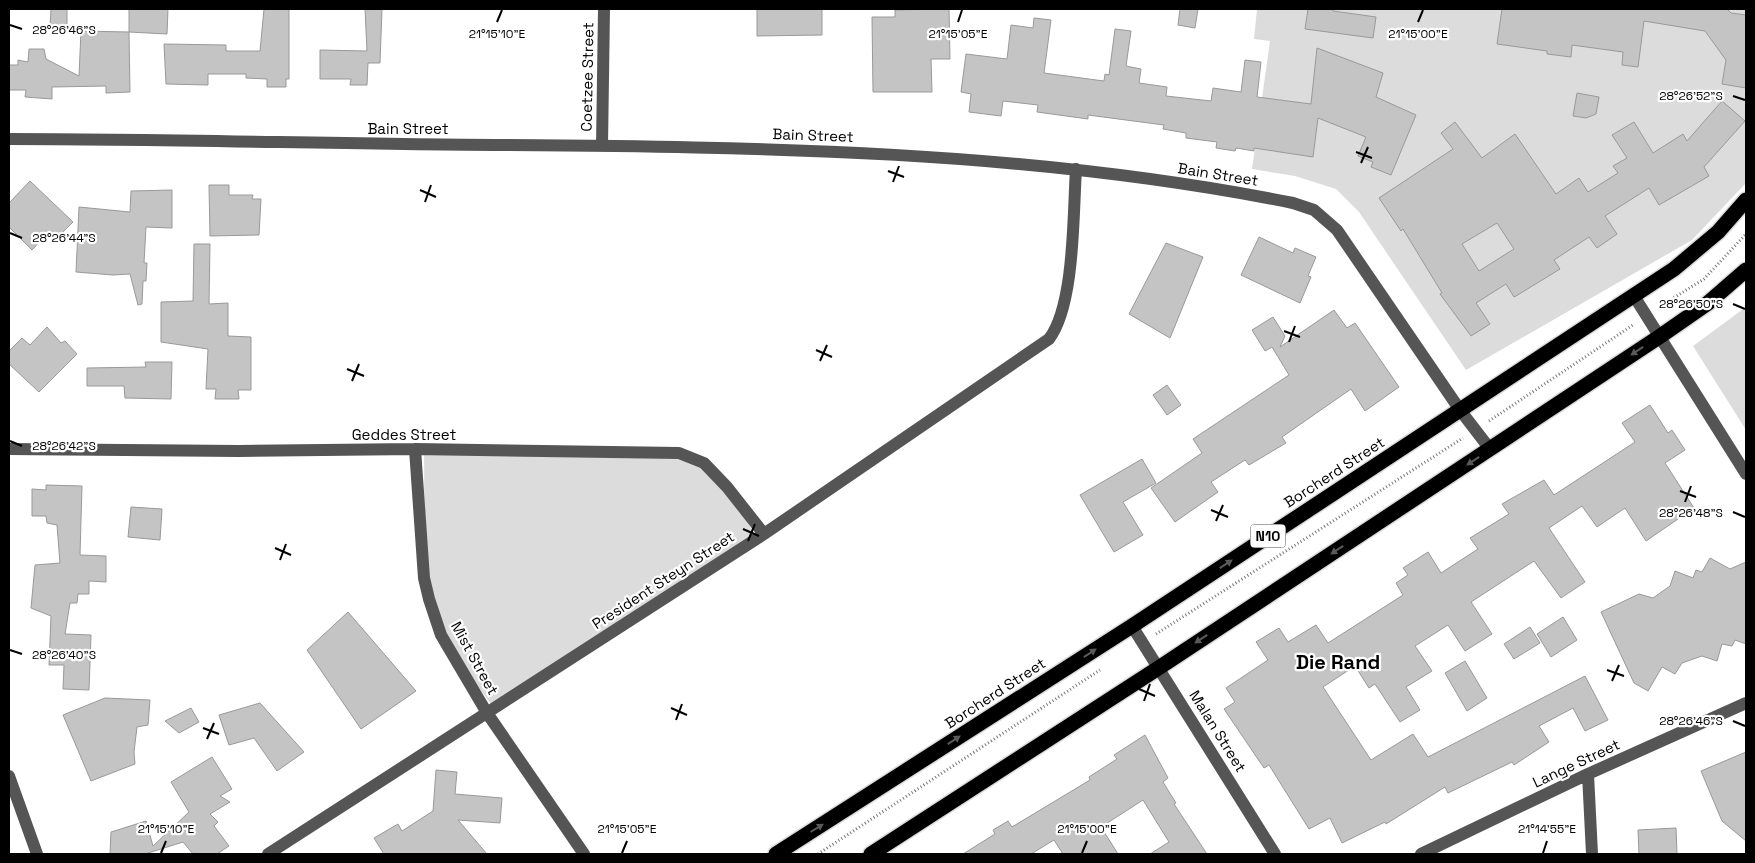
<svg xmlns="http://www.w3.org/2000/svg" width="1755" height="863" viewBox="0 0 1755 863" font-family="'Space Grotesk',sans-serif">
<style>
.green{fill:#dcdcdc}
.building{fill:#c4c4c4;stroke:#999;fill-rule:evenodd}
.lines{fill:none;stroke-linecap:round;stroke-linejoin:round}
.highway-casing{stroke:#dbdbdb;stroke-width:18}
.path{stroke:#777;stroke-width:3;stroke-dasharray:1 2.5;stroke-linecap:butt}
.minor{stroke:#555;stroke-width:12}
.highway{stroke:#000;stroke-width:15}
.oneway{fill:#595959}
.ticks{fill:none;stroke:#000;stroke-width:2}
.labels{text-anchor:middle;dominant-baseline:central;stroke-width:4.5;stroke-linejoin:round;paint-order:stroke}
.shield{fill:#fff;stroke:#4c4c4c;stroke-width:1}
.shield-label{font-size:14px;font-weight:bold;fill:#000}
.street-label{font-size:15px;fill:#000;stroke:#fff}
.district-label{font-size:20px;font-weight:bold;fill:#000;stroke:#fff}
.ticks-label{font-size:12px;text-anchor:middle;fill:#000;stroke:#fff;stroke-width:4.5;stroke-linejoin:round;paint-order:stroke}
</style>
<rect width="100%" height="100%" fill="#fff"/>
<path class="green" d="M1257,9H1746V183L1692,240L1466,370L1359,212L1336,189L1295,176L1252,169L1270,41L1254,39Z
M1746,307V430L1693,346Z
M675,448L717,471L755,535L492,706C478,685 455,658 445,635C420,578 425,511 424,449Z"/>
<path class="building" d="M51,9H67V28L50,27Z
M129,9H168L167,34L129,32Z
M264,9H289V79H286V87H267V79L246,78V74H208V85L166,84L164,44L226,45V51H260Z
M365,9H382L380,63H368L367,85H350L351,79H320V50L367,51Z
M757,9H822V35L757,36Z
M949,9L950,59H931L932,92H873L872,17H895V10Z
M1180,9H1198L1195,28L1178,25Z
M1308,9H1333V11L1376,17L1373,38L1305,29Z
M1502,9H1727L1731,13L1746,15V88L1722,84L1726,60L1705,31L1644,21L1638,67L1622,65L1623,52L1572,45L1571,57L1547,54V51L1497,44Z
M1034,18L1051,20L1044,73L1104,81L1105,74L1109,75L1115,29L1131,31L1126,66L1141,69L1139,83L1167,87L1166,96L1211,101L1213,88L1241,92L1245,60L1261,62L1257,97L1311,104L1317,48L1383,73L1376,97L1416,115L1391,175L1371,167L1373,162L1358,156L1366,137L1318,118L1313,157L1254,148V151L1236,148L1235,151L1216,148L1217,142L1186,138V133L1163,129L1164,125L1088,115V119L1037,112L1038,105L1003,101L1001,116L969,112L971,94L961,92L966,54L1007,59L1011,25L1033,28Z
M81,31L129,32L130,92L106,93V86L52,87V99L25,97L26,90H9V65H18V60L28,62L29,49H44L46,59L79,76Z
M1577,93L1599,97L1596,114L1586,118L1573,116Z
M1722,101L1745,121L1704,167L1709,176L1659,205L1649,188L1605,216L1617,234L1597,248L1589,237L1554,260L1560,269L1516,296L1514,297L1506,284L1476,303L1490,324L1471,336L1440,294L1442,293L1403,229L1401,231L1379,198L1453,149L1441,133L1455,122L1482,158L1515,134L1556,194L1579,178L1588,192L1618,173L1613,166L1627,158L1612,135L1634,122L1653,153L1683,134L1687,141ZM1497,223L1514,249L1479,271L1462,244Z
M30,181L73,222L54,241L46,235L32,250L9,227V203Z
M209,185H229V195H253L252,199H261L259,235L210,236Z
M172,190V228L146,227L144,263H147L146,281H143L142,304L138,305L130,274L113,275L76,272L79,207L130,212L131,191Z
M1259,237L1293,253L1295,248L1316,257L1308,276L1311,277L1300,303L1241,275Z
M1166,243L1203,257L1170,338L1129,314Z
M194,244H210L209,304L228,303V336L251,337V390H238L239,399H215L216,389H206L208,349L161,342V302L193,301Z
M1334,310L1347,328L1355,323L1399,387L1365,411L1351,389L1282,437L1286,443L1249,465L1245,460L1211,482L1218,492L1175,522L1151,488L1202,453L1193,439L1289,375L1272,347L1265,351L1252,330L1273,317L1285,336L1280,347Z
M47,327L61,343L65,341L77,354L39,392L9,364V351L22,338L30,345Z
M145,362H172L171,399L125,398L124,386H87V368L146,367Z
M1167,385L1181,405L1167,415L1153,395Z
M1650,405L1668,433L1672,430L1685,450L1665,463L1694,508L1646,541L1625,508L1597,527L1582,506L1549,528L1585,582L1561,598L1534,561L1471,602L1492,634L1465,651L1448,625L1415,646L1432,671L1406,687L1420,710L1400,722L1375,684L1369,688L1355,666L1323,687L1371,760L1413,734L1428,757L1585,676L1608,720L1585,731L1573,708L1539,726L1549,742L1514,765L1512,762L1448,793L1445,787L1386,824L1385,822L1342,843L1330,818L1309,829L1269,765L1264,768L1224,709L1235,702L1226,688L1268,660L1256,642L1279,628L1288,642L1316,625L1328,643L1403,595L1396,583L1408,575L1403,568L1428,552L1441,573L1478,549L1470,538L1509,514L1502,504L1544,480L1554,495L1635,442L1622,423Z
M1142,459L1156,483L1123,502L1143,535L1114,552L1080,495Z
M46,485L82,486L80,555L106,556V582L89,581V594H78L77,603H70L65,634L91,635L89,690L63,689L64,665H49L51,616L31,608L35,565L60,563L57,525L47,523L46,516H32V489L46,490Z
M131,507L162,509L160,540L128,537Z
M1710,558L1730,569L1746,562V644L1735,640L1732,646L1722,644L1717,661L1702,656L1682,663L1675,674L1662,667L1648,691L1634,683L1601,612L1639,594L1653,598L1670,586L1675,571L1693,578L1696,570L1702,572Z
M348,612L416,691L361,729L307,650Z
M1563,617L1577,640L1551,657L1537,634Z
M1530,627L1540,643L1514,659L1504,644Z
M1465,661L1487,698L1467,711L1445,673Z
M105,698L150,700L148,725L137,727L134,752L135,764L91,781L63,715Z
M260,703L304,752L277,771L254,738L229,745L219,715Z
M191,708L199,722L179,733L165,721Z
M1145,735L1168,778L1163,782L1176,803L1174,804L1207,854H1150L1169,842L1143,800L1101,827L1118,854H1063L1054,840L1031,854H963L995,834L993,830L1008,821L1012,827L1090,780L1089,777L1117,759L1114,755Z
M1746,752V841L1722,821L1701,771Z
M212,757L232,789L220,796L230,802L210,814L218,822L214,826L229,846L217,854H193L183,842L145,854H110L111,832L146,821L153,846L189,812L171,782Z
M436,770L457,772L455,794L502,798L500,823L458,820L487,854H384L374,838L398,824L402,831L433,811Z
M1676,828L1677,854H1639L1638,830Z"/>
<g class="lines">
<g class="highway-casing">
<path id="highway" d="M776,854L1132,626L1674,269L1718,232L1746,200
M871,854L1160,667L1659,337L1708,303L1746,270"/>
</g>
<path class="path" d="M1659,307L1704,279L1746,234
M1489,421L1633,325
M1156,634L1463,438
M818,854L1100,670"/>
<path class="minor" d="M9,139C171,139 332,144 494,145C761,147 1030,150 1293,203L1314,210L1337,230L1460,410L1490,449
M602,146L604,9
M1634,296L1746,474
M9,449L239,451L415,449L679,453L704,463L727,487L764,534
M415,449L424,578L429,599L441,635L487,713L584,854
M1132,626L1275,854
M1588,774L1592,854
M9,776L37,854
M268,854L764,534L1049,339C1075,305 1073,213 1076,169
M1421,854L1588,774L1746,703"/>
<use href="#highway" class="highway"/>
</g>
<defs><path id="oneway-solid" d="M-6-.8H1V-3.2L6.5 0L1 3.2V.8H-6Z" transform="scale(1.25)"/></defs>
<g class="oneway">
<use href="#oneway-solid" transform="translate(1637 351) rotate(146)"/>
<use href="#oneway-solid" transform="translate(1473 461) rotate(147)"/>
<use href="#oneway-solid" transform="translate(1337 550) rotate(147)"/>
<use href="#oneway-solid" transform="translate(1226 564) rotate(-33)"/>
<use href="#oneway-solid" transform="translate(1201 639) rotate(147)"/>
<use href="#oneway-solid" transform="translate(1090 653) rotate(-33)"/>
<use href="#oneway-solid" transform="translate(954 740) rotate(-33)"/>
<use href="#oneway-solid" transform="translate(817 828) rotate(-32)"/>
</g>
<path class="ticks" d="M497,22L502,10M958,22L962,10M1418,22L1423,10M10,25L22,29M1733,96L1745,100M1356,152L1372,158M1361,163L1368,147M888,171L904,177M893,182L899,166M420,190L436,197M425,202L431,185M10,233L22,238M1733,304L1745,309M1284,331L1300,337M1289,342L1295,326M816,350L832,357M820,361L827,345M347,369L364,376M352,381L359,364M10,441L22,446M1680,491L1696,497M1685,502L1691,486M1211,510L1228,517M1733,512L1745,517M1216,521L1223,505M743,529L759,536M748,541L755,524M275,548L291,555M280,560L286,544M10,650L22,654M1607,670L1624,676M1612,681L1619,665M1139,689L1155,696M1144,701L1150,684M671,708L687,715M676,720L682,704M1733,721L1745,726M203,728L219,734M207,739L214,723M161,853L166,841M622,853L627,841M1082,853L1087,841M1543,853L1547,841"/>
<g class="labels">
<rect class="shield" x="1250.5" y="524.5" width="35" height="23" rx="4"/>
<g class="shield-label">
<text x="1268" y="536">N10</text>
</g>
<g class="street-label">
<text transform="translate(587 77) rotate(-89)">Coetzee Street</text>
<text x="408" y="128">Bain Street</text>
<text transform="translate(813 135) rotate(2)">Bain Street</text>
<text transform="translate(1218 174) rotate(9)">Bain Street</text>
<text x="404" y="434">Geddes Street</text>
<text transform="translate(1334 472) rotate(-33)">Borcherd Street</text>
<text transform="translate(663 580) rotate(-33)">President Steyn Street</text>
<text transform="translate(475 658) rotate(61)">Mist Street</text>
<text transform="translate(995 693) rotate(-33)">Borcherd Street</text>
<text transform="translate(1218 731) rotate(58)">Malan Street</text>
<text transform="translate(1576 763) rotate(-25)">Lange Street</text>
</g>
<g class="district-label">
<text x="1338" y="662">Die Rand</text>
</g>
</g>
<g class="ticks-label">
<text x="64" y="34">28°26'46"S</text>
<text x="497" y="38">21°15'10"E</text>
<text x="958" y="38">21°15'05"E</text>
<text x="1418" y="38">21°15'00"E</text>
<text x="1691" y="100">28°26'52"S</text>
<text x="64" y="242">28°26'44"S</text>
<text x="1691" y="308">28°26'50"S</text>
<text x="64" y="450">28°26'42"S</text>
<text x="1691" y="517">28°26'48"S</text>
<text x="64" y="659">28°26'40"S</text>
<text x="1691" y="725">28°26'46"S</text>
<text x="166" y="833">21°15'10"E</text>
<text x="627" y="833">21°15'05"E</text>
<text x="1087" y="833">21°15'00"E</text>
<text x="1547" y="833">21°14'55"E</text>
</g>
<rect width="1755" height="863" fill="none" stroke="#000000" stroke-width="20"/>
</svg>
